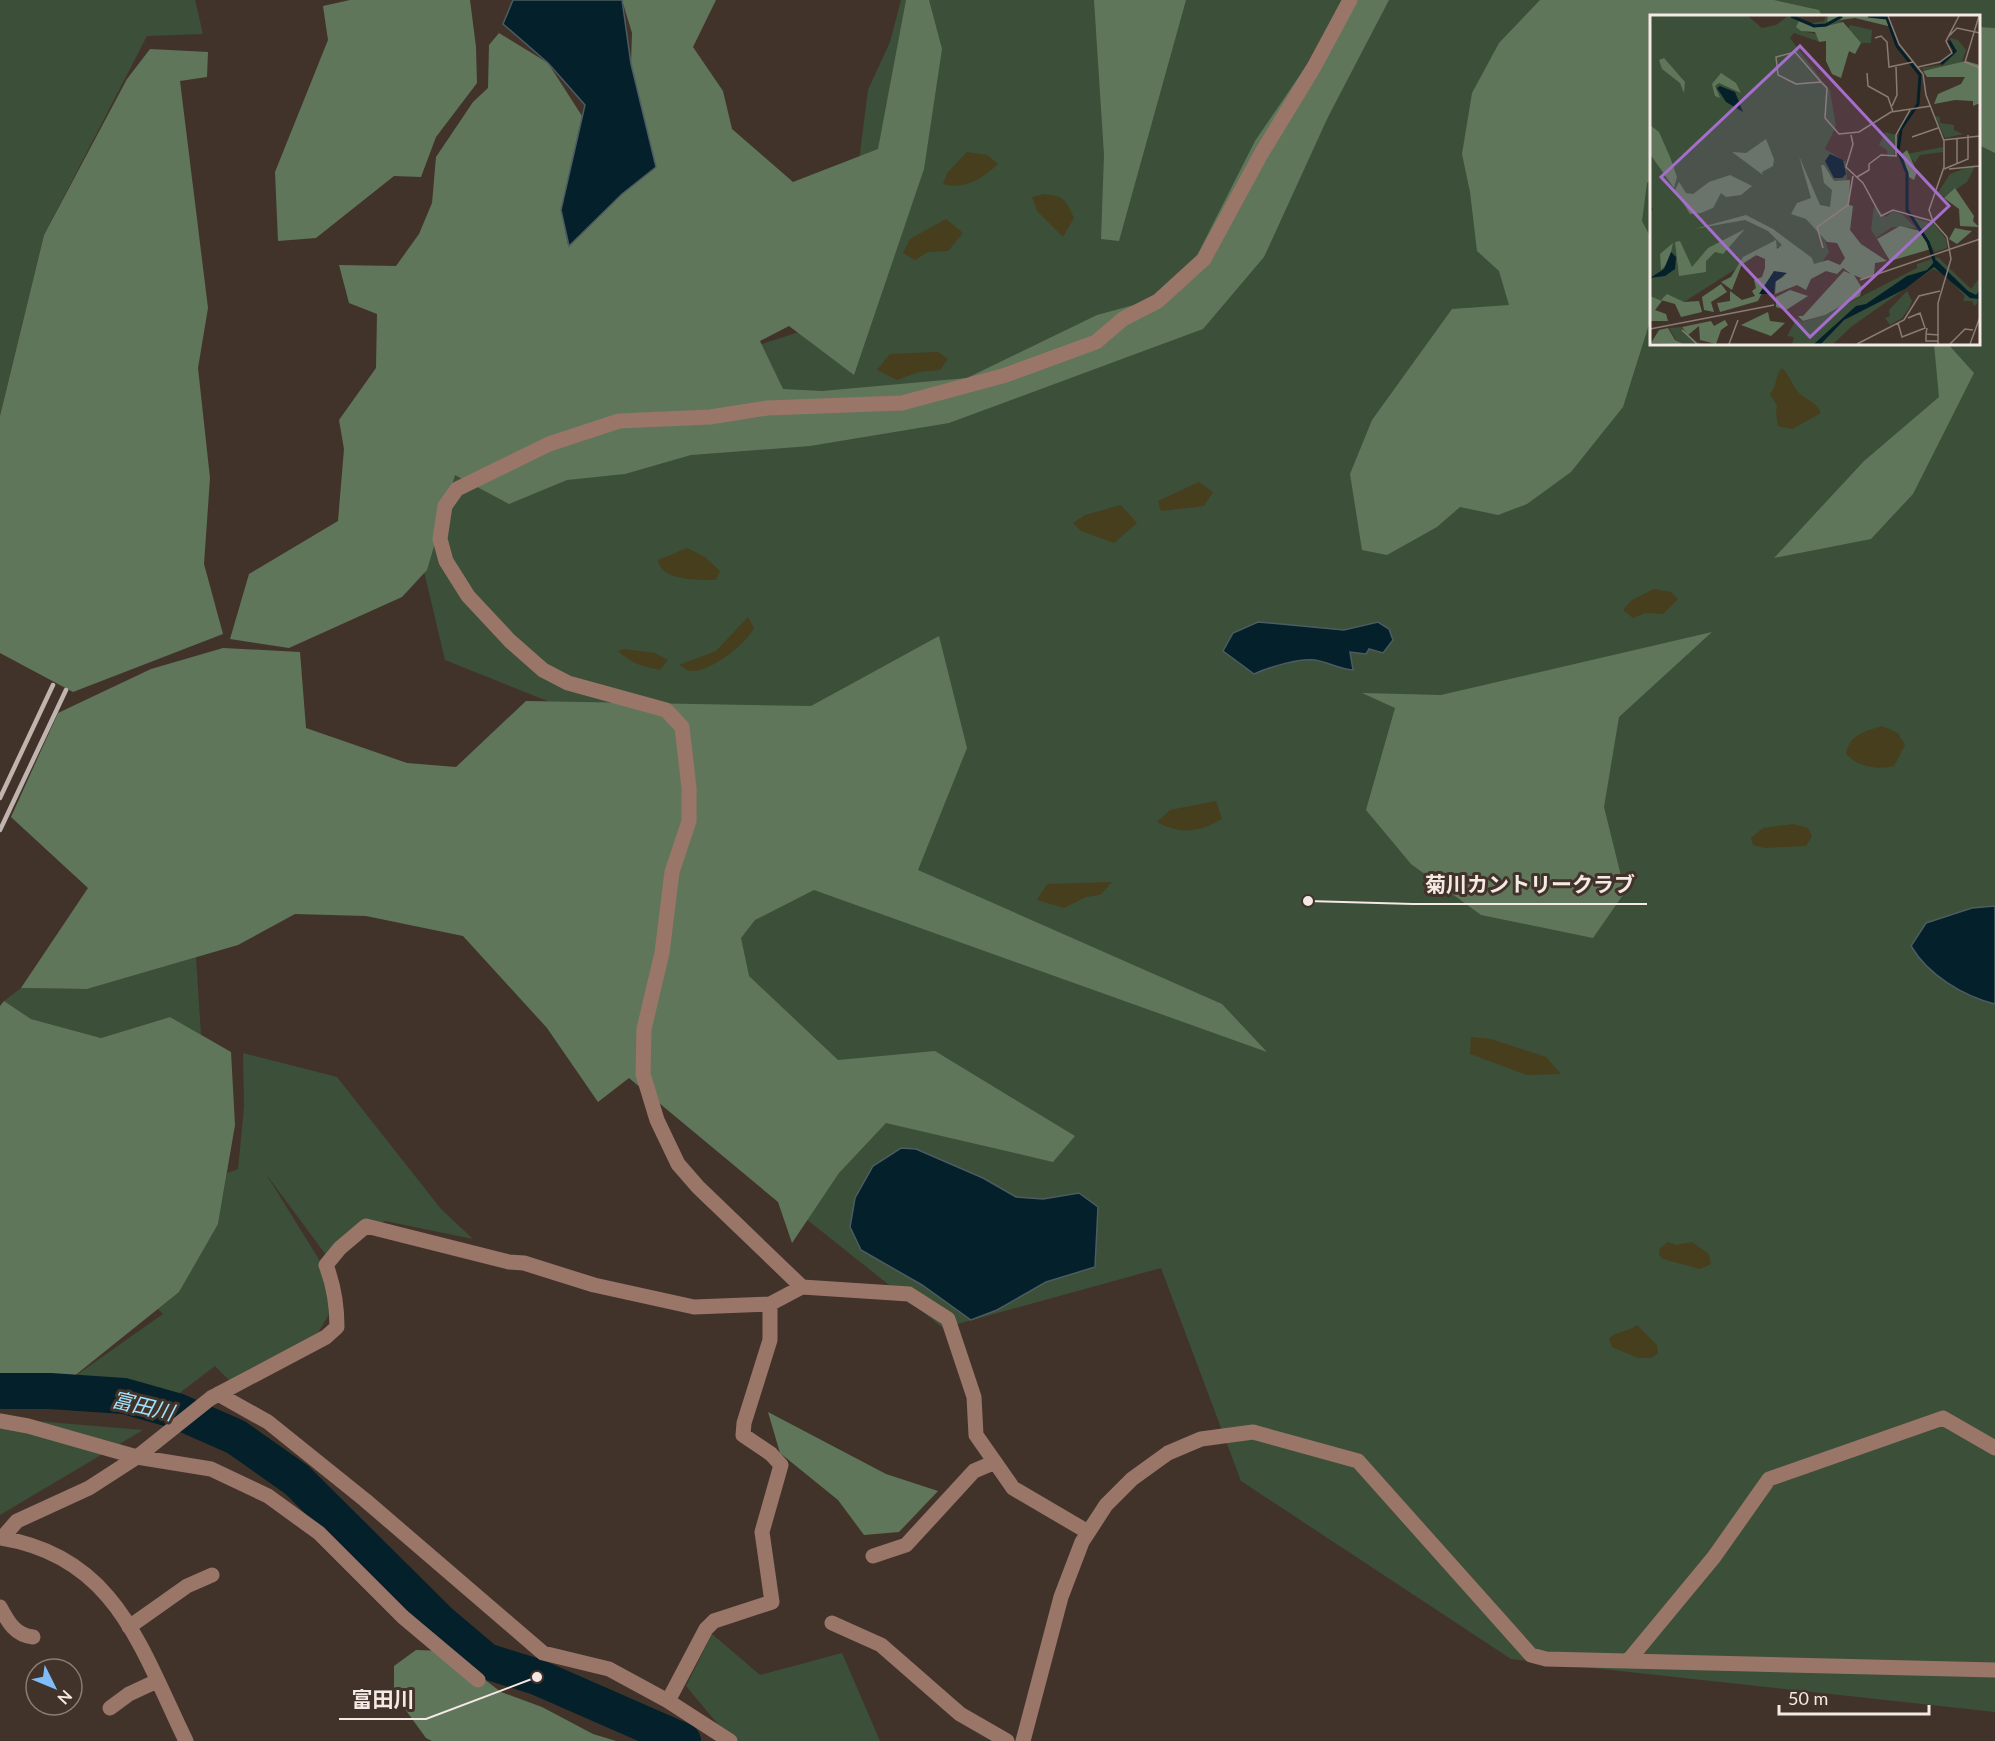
<svg xmlns="http://www.w3.org/2000/svg" width="1995" height="1741" viewBox="0 0 1995 1741" font-family="Lato,'Noto Sans JP',sans-serif">
<style>
.green{fill:#3c4f38;fill-rule:evenodd}
.forest{fill:#60765b}
.sand{fill:#473e1e}
.water{fill:#04202a;stroke:#4c5c62;stroke-width:1.5}
.lines{fill:none;stroke-linecap:round;stroke-linejoin:round}
.river{stroke:#04202a;stroke-width:36}
.minor{stroke:#9a7669;stroke-width:15}
.rail{stroke:#c0b4ae;stroke-width:4.5}
.labels{text-anchor:middle;dominant-baseline:central;stroke-width:6;stroke-linejoin:round;paint-order:stroke}
.water-label{font-size:21px;font-style:italic;fill:#9fe3ff;stroke:#42332a}
.inset-river{fill:none;stroke:#04202a;stroke-width:3}
.inset-road{fill:none;stroke:#897c74;stroke-width:1.5}
.view{fill:#a56ecc;fill-opacity:0.15;stroke:#a56ecc;stroke-width:3}
.inset-edge{fill:none;stroke:#f4e9e4;stroke-width:3}
.leader{fill:none;stroke:#f4e9e4;stroke-width:2}
.callout-dot{fill:#f4e9e4;stroke:#42332a;stroke-width:2}
.callout-label{font-size:21px;text-anchor:middle;font-weight:bold;fill:#f4e9e4;stroke:#42332a;stroke-width:6;stroke-linejoin:round;paint-order:stroke}
</style>
<rect width="100%" height="100%" fill="#42332a"/>
<path class="green" d="M0,0H195L203,34L147,36L44,235L0,416Z
M901,0H1995V1712L1511,1659L1241,1481L1161,1268L943,1328L617,1068L627,733L445,660L407,500L561,409L839,319L868,90L890,42ZM1652,16H1978V344H1652Z
M196,957L201,1035L170,1017L101,1038L31,1019L4,1001L21,988L87,989Z
M243,1053L337,1077L441,1209L473,1239L385,1221L346,1241L329,1259L266,1174L320,1261L336,1302L318,1333L230,1381L215,1366L177,1395L68,1381L163,1314L154,1305L218,1224L227,1173L238,1169L244,1107Z
M0,1418L143,1430L0,1515Z
M712,1634L760,1675L842,1653L880,1741H732L686,1686Z"/>
<path class="forest" d="M350,0H470L476,47L477,83L436,137L421,177L394,176L316,238L278,241L275,172L328,40L323,6Z
M622,0H716L693,47L723,91L732,129L793,182L878,149L906,0H929L942,49L924,169L854,375L789,326L760,341L783,389L822,391L967,378L1097,315L1178,293L1255,141L1351,0H1389L1328,117L1264,257L1203,329L949,423L810,446L691,455L625,474L567,480L509,504L455,475L427,570L402,597L289,648L230,639L249,574L338,521L344,449L339,420L376,368L377,314L349,303L339,265L396,266L419,234L432,203L436,157L473,102L488,88L489,45L499,33L548,63L582,116L561,210L568,245L610,203L656,167L631,64L632,33Z
M1094,0H1186L1119,241L1101,239L1104,155Z
M1540,0H1774L1819,10L1822,16H1652V178L1647,183L1642,221L1651,238V318L1623,407L1571,472L1527,504L1498,515L1460,507L1437,527L1387,555L1362,550L1350,474L1372,420L1452,309L1509,305L1499,271L1477,251L1470,192L1462,154L1472,93L1499,43Z
M1978,27L1995,28V153L1979,145Z
M150,49L208,52L207,77L180,81L208,308L198,368L210,478L204,564L223,634L73,692L0,653V416L44,235L127,79Z
M1934,344H1948L1974,373L1913,494L1871,539L1774,558L1864,461L1939,397Z
M1712,632L1619,717L1604,807L1625,892L1593,938L1481,915L1411,864L1366,810L1395,708L1362,693L1441,695Z
M939,636L967,748L918,870L1222,1004L1267,1052L814,890L755,920L741,938L749,976L838,1060L935,1051L1075,1136L1053,1162L886,1123L839,1173L792,1243L778,1202L629,1078L598,1102L547,1028L463,936L366,916L295,914L238,945L87,989L21,988L88,888L11,817L58,713L151,669L223,648L300,652L306,728L407,763L456,767L526,701L811,706Z
M4,1001L31,1019L101,1038L170,1017L231,1052L235,1125L218,1224L179,1292L68,1381L22,1391L0,1387V1006Z
M768,1412L886,1474L938,1491L899,1532L864,1535L838,1500L780,1453Z
M416,1650L447,1651L501,1692L542,1707L593,1734L616,1741H432L426,1738L394,1694V1666Z"/>
<path class="sand" d="M967,152L987,155L998,164C981,179 966,190 943,184L947,173Z
M1044,194C1065,196 1065,199 1074,218L1063,237L1037,211L1032,197Z
M946,219L963,233L948,251L928,252L915,260L903,253L910,239Z
M938,352L948,359L940,370L919,372L897,380L877,370L890,354Z
M1782,368C1789,375 1791,382 1796,389C1803,400 1816,400 1821,413L1792,429L1778,426L1776,413L1777,406L1770,394C1778,386 1774,376 1782,368Z
M1199,482L1213,492L1204,506L1161,511L1158,501Z
M1121,505L1137,523L1114,543L1081,531L1073,523L1085,515Z
M687,548L705,557L720,571L716,580C698,580 661,581 658,560Z
M1654,589L1671,592L1678,599L1663,614L1645,613L1633,618L1623,610L1632,600Z
M748,617L754,628C746,644 712,671 692,671C688,671 683,667 679,665L716,651Z
M624,649L655,653L668,660L660,670C643,667 631,663 618,651Z
M1882,726L1898,733L1905,745L1894,766C1877,770 1858,767 1846,754C1850,734 1864,732 1882,726Z
M1216,801L1222,819C1200,832 1180,835 1157,822L1170,810Z
M1793,824L1808,828L1812,836L1806,846L1765,848L1753,845L1751,838L1763,828Z
M1112,882L1100,895L1086,897L1064,908L1037,900L1047,884Z
M1471,1037L1491,1039L1546,1057L1561,1074L1527,1075L1470,1054Z
M1668,1242L1676,1245L1692,1242L1709,1254L1711,1264L1700,1269L1663,1259L1659,1255L1660,1248Z
M1637,1325L1657,1345L1658,1353L1652,1358H1638L1612,1347L1609,1338C1618,1331 1628,1332 1637,1325Z"/>
<path class="water" d="M513,0H622L631,64L656,167L622,194L569,246L561,210L585,105L548,63L503,24Z
M1258,622L1344,630L1378,622L1389,629L1393,640L1383,653L1369,649L1366,654L1350,652L1353,670C1339,669 1328,662 1315,660C1298,658 1270,667 1254,674L1223,651L1233,633Z
M1995,906V1004C1963,996 1928,975 1911,946L1926,923L1972,908Z
M901,1148L916,1149L983,1178L1016,1197L1043,1199L1079,1193L1098,1207L1095,1267L1046,1282L997,1310L971,1320L922,1285L861,1250L850,1227L855,1198L873,1166Z"/>
<g class="lines">
<path class="river" d="M0,1391H50L124,1396L177,1411L236,1437L297,1480L440,1622L486,1661L537,1677L683,1741"/>
<path class="minor" d="M802,1287L698,1187L678,1164L657,1120L643,1074L644,1029L662,953L672,872L689,821V788L682,727L666,710L568,683L543,670L510,641L468,596L446,561L440,539L445,506L457,489L549,444L619,421L710,417L767,408L902,403L1006,375L1096,342L1123,319L1158,301L1204,259L1261,154L1314,67L1350,0
M218,1394L268,1422L365,1500L543,1653L609,1669L668,1701
M0,1421L28,1426L137,1457L211,1469L268,1496L319,1533L403,1617L478,1680
M0,1538C116,1556 141,1649 186,1741
M2,1538L17,1521L89,1488L137,1457L211,1398L326,1337L337,1327C337,1304 334,1286 326,1265L340,1248L366,1226L509,1262L524,1263L594,1285L694,1307L770,1304L802,1287L909,1294L948,1319L974,1397L976,1435L1013,1488L1088,1532
M873,1556L906,1545L974,1471L995,1462
M0,1607C8,1622 15,1635 33,1637
M832,1623L881,1645L960,1714L1007,1741
M129,1627L187,1586L212,1575
M1628,1661L1714,1557L1769,1479L1943,1418L1995,1448
M110,1708L129,1694L157,1681
M730,1741L668,1701L706,1629L714,1621L772,1602L762,1532L781,1465L771,1454L743,1435L744,1423L770,1340V1304
M1023,1741L1061,1597L1082,1542L1106,1505L1132,1479L1168,1453L1201,1439L1253,1432L1358,1461L1531,1655L1546,1659L1995,1670"/>
<path class="rail" d="M0,798L53,685
M0,830L66,690"/>
</g>
<g class="labels">
<g class="water-label">
<text transform="translate(143 1405) rotate(13)">富田川</text>
</g>
</g>
<g transform="translate(1650 15)">
<rect width="330" height="330" fill="#42332a"/>
<path d="M0,1H98L112,13L126,10L138,1H146L155,9L174,6L176,1H197L189,8L153,16L166,19L170,27L144,18L140,23L180,76L186,111L175,134L196,147L199,192L172,216L179,237L169,252L123,230L34,287L0,285V194L4,196L0,190ZM200,10L222,15L221,28H211L201,20L197,16ZM300,23L308,25L316,35L311,49L273,55L271,53L293,50L305,39ZM285,101L290,102V108L304,110V115L313,119L295,123ZM235,117L246,120L244,140L238,142L237,135L229,130ZM293,132V137L270,140L265,148L257,139ZM326,149L317,167L295,182L287,179L300,159ZM224,191L236,202L243,196L253,200L266,213L242,212L226,223L221,214ZM264,203L284,209L296,224L297,233L285,237ZM288,242L321,274L330,262L327,289L324,291L322,286H313L315,281L294,259L283,254L201,312L183,329H142L144,322L137,321L147,303L152,307L175,300L267,253V249ZM257,276L262,286L259,293L252,303L240,310L235,303L240,301L239,295ZM31,312L47,327L55,329H33L26,325L19,313Z" fill="#3c4f38"/>
<path d="M186,1H236L240,8L238,11L205,3L190,5L193,2L177,7L178,1ZM149,6L172,12L193,7L211,28L205,39L199,36L191,63L182,59L176,46V26L169,27L165,17L151,16L146,12ZM14,43L35,67L34,78L30,68L12,54L9,45ZM316,46L330,50V88L323,91V86L305,85L284,89L288,79L311,69L315,62H277L273,56ZM71,58L86,68L91,78L69,68L65,71L70,83L65,81L62,69ZM0,110L9,117L20,142L27,162L24,173L0,139ZM116,124L124,144L123,151L112,157L113,160L82,137L96,138ZM257,135L267,157L264,165L259,162L252,139ZM149,141L170,190L180,192L182,175L174,168L171,150H174L184,166L200,165L199,190L203,191L200,215L211,229L237,246L225,248L224,260L213,264L204,260L212,273L210,281L175,300L153,306L148,301H153L194,256L201,259L193,253L187,259L176,256L161,264L156,275L147,270L125,279L126,266L135,261L118,266L108,286L70,297L67,288L80,286V276L92,285L105,281L102,276L106,273L104,265L112,262L115,253V244L106,240L92,249L82,275L71,267L81,262L93,242L126,225L127,234L132,230L118,216L95,205L44,214L96,200L123,214L162,243L164,249L178,245L190,250L195,243L187,228L177,227L156,204L141,199L147,188L161,183ZM80,160L102,171L91,180L76,182L71,178L63,193L51,198L40,199L25,175L29,167L36,178L43,179L59,167ZM305,173L324,201L323,206L329,212L310,211L309,194L294,183ZM250,211L270,216L281,234L240,246L227,224ZM305,213L315,215L322,216L307,229L299,224ZM95,214L73,239L65,237L56,246V257L29,261L25,227L30,226L42,252L58,233ZM23,228L19,247L11,255L10,239ZM71,269L77,277L61,287L64,297L54,295L52,282ZM140,275L158,281L136,295L126,292V282ZM17,279L34,287L49,286L52,297L31,302L25,289L11,285ZM0,281L12,286L5,295L16,299L18,306H0ZM118,297L120,306L135,308L121,321L91,310ZM75,305L78,310L71,315L66,329L50,325L49,311L38,320L32,312L61,306L64,311ZM18,313L25,325L33,329L1,328L9,315Z" fill="#60765b"/>
<path d="M70,71L85,77L93,97L76,87L67,73ZM180,139L193,145L196,159L192,163H184L175,146ZM21,237L26,242L25,254L15,261L0,263L14,254ZM286,245L318,276L326,280L330,275L329,284L320,283L284,252L255,274L194,305L171,329H164L206,291L216,289L257,261L277,255ZM124,256L137,258L125,267L124,279H109Z" fill="#04202a"/>
<path class="inset-river" d="M141,1L164,11L176,10L192,1M218,1L237,3L247,31L270,60L268,89L251,114L248,136L257,158V195L278,227L285,248M291,49L305,36L299,26"/>
<path class="inset-road" d="M238,1L249,29L273,59L276,80L294,126V152L279,195L283,206L297,222L301,244L288,288V329M329,1L315,47L330,53M299,21L307,13L330,18M225,23L231,21L237,27L239,52L263,47M268,52L290,47L302,38L296,26L309,1M217,58L218,71L238,82L243,97M171,67L146,69L128,60L126,42L145,37L171,67L177,73L175,103L189,119L209,117L241,97L281,91M242,91L247,80L246,52M201,120L203,129L196,152L213,168L231,201L243,195L282,206M262,122L288,113M307,123V149M293,125L330,121M294,154L318,144V120M299,154L330,151M207,162L219,155V149L231,140L246,141V120L260,95M173,233L167,212L198,190L203,161M210,265L330,224M248,308L252,322L275,313L270,298L258,303M277,313L276,319L289,320M0,314L124,290M32,315L47,329M276,319V326H288M79,329L88,305M207,329L254,305L269,281L290,276M300,329L315,314L323,315M320,329L330,302"/>
<path class="view" d="M150,31L299,191L160,322L11,162Z"/>
<rect width="330" height="330" class="inset-edge"/>
</g>
<path class="leader" d="M1308 901L1413 904H1647M537 1677L426 1719H339"/>
<g class="callout-dot">
<circle cx="1308" cy="901" r="6"/>
<circle cx="537" cy="1677" r="6"/>
</g>
<g class="callout-label">
<text x="1530" y="892">菊川カントリークラブ</text>
<text x="383" y="1707">富田川</text>
</g>
<g transform="translate(54 1687) rotate(133)"><circle r="28" fill="#42332a" stroke="#897c74" stroke-width="1.5"/>
<path d="M0-4.5L10 22L0 15L-10 22Z" fill="#7fbdfa"/>
<text y="-9" font-size="16" font-weight="bold" text-anchor="middle" fill="#f4e9e4">N</text>
</g>
<path d="M1779 1705v9h150v-9" fill="none" stroke="#f4e9e4" stroke-width="3"/>
<text x="1788" y="1705" font-size="18" fill="#f4e9e4" stroke="#42332a" stroke-width="4.5" paint-order="stroke">50 m</text>
</svg>
